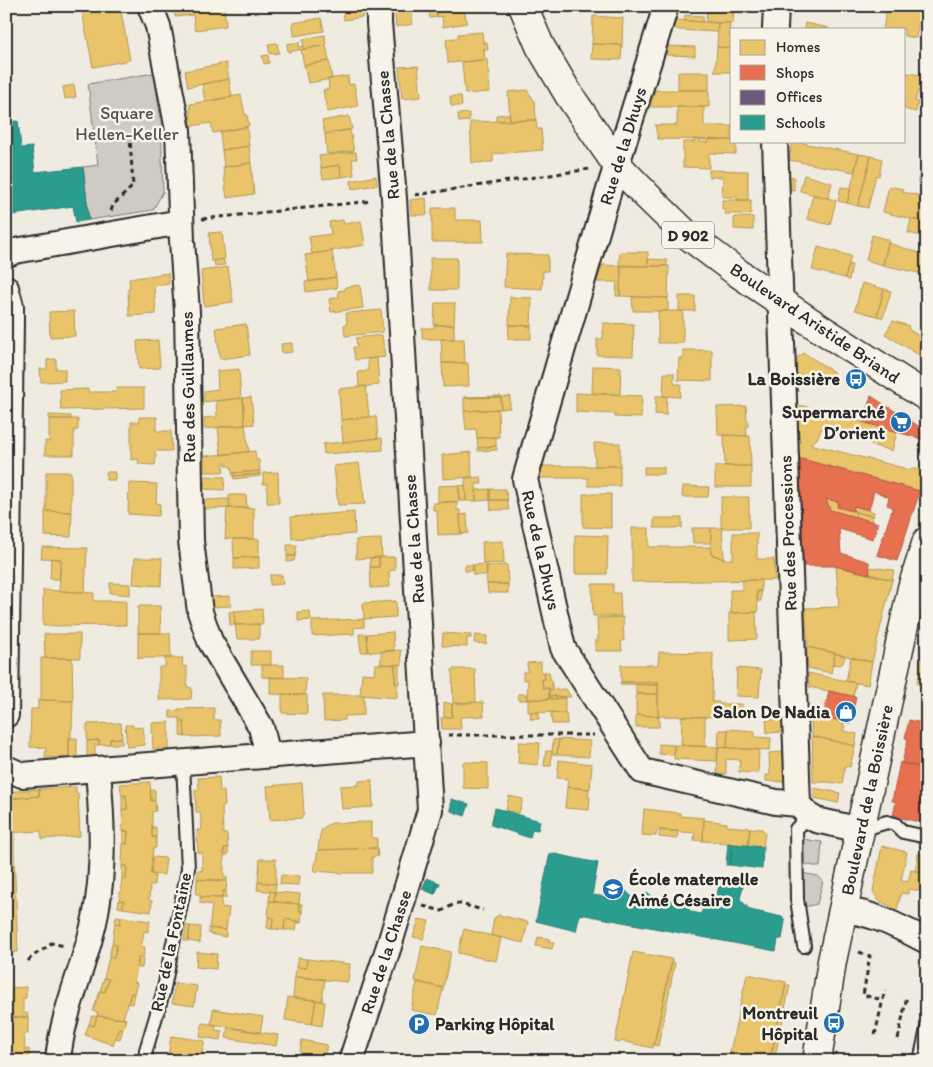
<svg xmlns="http://www.w3.org/2000/svg" width="933" height="1067" viewBox="0 0 933 1067" font-family="Itim,sans-serif">
<style>
.green{fill:#cfcbc2;stroke:#7d7b76}
.homes{fill:#e9c46a;stroke:#b09657}
.shops{fill:#e76f51;stroke:#af5b46}
.offices{fill:#6d597a;stroke:#594b62}
.schools{fill:#2a9d8f;stroke:#2a7b71}
.lines{fill:none;stroke-linecap:round;stroke-linejoin:round}
.service-casing{stroke:#2b2b2b;stroke-width:16}
.minor-casing{stroke:#2b2b2b;stroke-width:28}
.secondary-casing{stroke:#2b2b2b;stroke-width:31}
.primary-casing{stroke:#2b2b2b;stroke-width:31}
.path{stroke:#2b2b2b;stroke-width:3;stroke-dasharray:5 4;stroke-linecap:butt}
.service{stroke:#f7f3e8;stroke-width:12}
.minor{stroke:#f7f3e8;stroke-width:24}
.secondary{stroke:#f7f3e8;stroke-width:28}
.primary{stroke:#f7f3e8;stroke-width:28}
.labels{text-anchor:middle;dominant-baseline:central;stroke-width:5;stroke-linejoin:round;paint-order:stroke}
.shield{fill:#f7f3e8;stroke:#686764;stroke-width:1}
.shield-label{font-size:16px;font-weight:bold;fill:#2b2b2b}
.park-label{font-size:18px;fill:#545351;stroke:#f7f3e8}
.street-label{font-size:18px;fill:#2b2b2b;stroke:#f7f3e8}
.poi-label{font-size:18px;font-weight:bold;fill:#2b2b2b;stroke:#f7f3e8;text-anchor:end}
</style>
<rect width="100%" height="100%" fill="#efebe0"/>
<filter id="ink" filterUnits="userSpaceOnUse"><feTurbulence type="fractalNoise" baseFrequency=".02" numOctaves="2"/><feDisplacementMap in="SourceGraphic" scale="10" xChannelSelector="R" yChannelSelector="G"/><feConvolveMatrix kernelMatrix="1 2 1 2 8 2 1 2 1" color-interpolation-filters="sRGB"/></filter>
<g filter="url(#ink)">
<path class="green" d="M154,73L161,121L163,192L153,210L89,220L83,167L98,165L88,84Z
M802,839L822,842L820,867L803,864L801,844Z
M801,873L818,876L823,881L817,904L804,907L801,894Z"/>
<path class="homes" d="M81,6H120L130,60L93,67Z
M185,6H224L226,26L195,30L193,15L175,17L174,7Z
M338,6H355V9L339,11Z
M394,6H411L413,24L396,27Z
M428,6H464V8L436,10L437,17L430,18Z
M707,6H734L733,23L706,22Z
M887,6H904L921,9L916,38L904,36V29H883Z
M363,8V17L344,20L343,11Z
M464,8L467,23L443,27L442,16L437,17L436,10Z
M685,15L703,16V22L684,21Z
M593,16L623,18L622,45L592,44Z
M321,18L324,31L294,36L293,23Z
M676,20L718,23L717,32L680,30L674,28Z
M718,23H730L729,36H732V48L717,47Z
M805,23L829,28L828,29H804Z
M482,32L485,60L448,63L446,39L458,38V34Z
M325,35L326,45L304,49L303,39Z
M299,42V47L304,46V49L288,52L287,44Z
M483,42H487L488,50H484Z
M277,43L279,53L270,54L268,44Z
M592,44L622,45L621,60L591,59Z
M326,45L329,61L304,65L301,50Z
M669,46L695,47V56L666,55Z
M717,47L732,48V72H715Z
M268,55L269,63L264,64L262,56Z
M487,59L490,92L465,94L462,62Z
M329,61L332,79L308,83L304,65Z
M226,63L229,79L188,87L185,71Z
M418,66L421,97L402,99L399,67Z
M678,72H709V90H678Z
M907,73L927,76V93L918,91L915,101L918,102L916,112L904,109V88Z
M348,76L349,85L354,84L358,106L327,112L323,90L329,89L328,79Z
M6,78L10,93L6,94Z
M229,79L232,97L205,102L202,84Z
M74,85L76,97L65,99L63,87Z
M527,90L535,102L536,120H510L508,92Z
M655,90H709V107H650Z
M241,95L245,115L247,114L249,126L213,133L211,123L191,126L190,104Z
M450,96H461L462,106H451Z
M677,107H704V126H732V140L658,139L655,125H677Z
M469,113V121L459,122L458,114Z
M509,114L510,120L496,121V115Z
M349,116L352,129L325,134L322,121Z
M536,120L537,129H541L543,150L493,154V162L472,163L470,122Z
M247,127L249,146L222,150L220,132Z
M350,130L354,151L327,154L325,134Z
M694,139H700V142H709V139L736,141V154L709,153V168L683,167V142H694Z
M792,141L859,154L854,172L789,160Z
M249,146L251,163L224,167L222,150Z
M356,152L357,159H352L354,175L341,177L340,165L321,168L319,156Z
M859,154L871,156L858,206L847,203Z
M871,156L882,159L879,176L876,175L868,208L858,206Z
M251,163L254,194L227,198L223,167Z
M340,165L341,177L323,179L321,168Z
M709,170L748,171V200H737V197H722L723,177H709Z
M804,175L832,183L828,198L800,191Z
M376,176L377,185L352,189L351,181Z
M789,176L794,177V190L790,189Z
M889,186L903,189L902,192L927,197L924,218L927,219V223L883,212Z
M841,187L851,188L847,203L838,201Z
M813,195L836,200L830,225L807,219Z
M426,198L427,215H411L410,200Z
M722,200H751V214H725L724,209H722Z
M432,208H455V220H482L483,242H432Z
M734,217H753V230L734,229Z
M911,219L927,223V237L908,233Z
M343,220L344,224L361,221L365,245L312,254L309,237L331,234L329,222Z
M222,232L225,259L211,261L209,233Z
M872,235L889,240L883,265L866,260Z
M888,243L923,254V253L927,254V275L883,265Z
M818,247L851,256L845,278L812,270Z
M332,251L336,277L309,282L305,255Z
M620,252H648V266L619,265Z
M506,254L548,255V271H543L542,289L504,287Z
M430,258H457V290H431Z
M223,259L225,265L215,266L214,261Z
M648,259L667,260V266H648Z
M849,264L852,265L849,280L845,278Z
M602,265L621,266L620,296H616L617,282H597Z
M621,266H669L668,298L620,296Z
M228,267L233,302L204,306L201,271Z
M168,273L169,284L154,286L156,314L129,316L128,289L130,288L129,279Z
M336,277L337,288L306,292L305,282Z
M862,283L884,289L877,316L855,310Z
M360,285L363,308L331,312L329,299L339,297L338,291L345,290V287Z
M884,289L891,291L883,318L877,316Z
M679,296H695V311H679Z
M510,297L532,298L531,326L509,325Z
M632,297L668,298V311H633Z
M435,303H455L454,325H434Z
M381,310L383,332L345,336L344,325L347,324L346,313Z
M74,311L75,336L50,337L49,312Z
M658,311H683V343H658Z
M927,317V331L922,330Z
M893,321L909,326L908,329L927,341V360L885,334Z
M603,323L634,324L633,356L597,355V339H603Z
M246,324L250,355L220,359L216,328Z
M434,325H454V339H422V328H434Z
M509,325L531,326V339H508Z
M382,335L385,357L355,360L353,347H357L356,338Z
M441,339H464L465,363H442Z
M158,340L160,368L139,369L137,341Z
M292,343V352L282,353L281,344Z
M683,350H712V381L678,380L679,358H683Z
M804,353L835,373L832,385L796,373L795,359Z
M377,358L379,385L359,387L358,372L368,371V359Z
M56,359V369H65V381L41,382L40,369H47V360Z
M442,363H468L469,386L443,387Z
M593,366L621,367L620,394L592,393Z
M239,369L241,398L204,402V391L218,389L217,371Z
M664,373H674V384H681L680,397L663,396Z
M366,386L369,417L341,420L339,389Z
M116,388H144V408L61,410L60,390L88,389V392H117Z
M576,393L642,396L641,418L615,417V414L576,412Z
M501,396V397L464,398V397Z
M510,396V408L501,409V397Z
M656,396H667L666,415L655,414Z
M251,397L254,424L245,425L243,398Z
M501,397V409L464,411V398Z
M243,398L245,425L204,429V418L217,417L216,401Z
M796,404L897,432L892,451L871,445L872,443L822,428L817,439L810,444L911,470L912,468L926,472L920,491L798,458Z
M746,406L747,420H748V426H746L747,436L718,435L717,407Z
M498,409L499,437L477,438L476,429L466,430L464,411Z
M49,415L71,416V419H49Z
M376,416L378,438L343,442L341,420Z
M139,417H157V428L155,429L157,431H171L172,451H157L154,453L156,455L155,465L138,464L139,459L131,460V422H139Z
M49,419H78V430H74V455H45V441L49,442Z
M245,425L249,452L221,455L218,427Z
M724,435L750,436L751,466H725Z
M496,437V446L478,448L477,438Z
M382,438L383,450L324,454L323,444Z
M594,443H620V466H595Z
M496,446L497,450L478,451V448Z
M255,451L256,460H259L260,471L232,473L231,466H226V463H223L224,472H204V456Z
M471,452L472,477L443,479L442,455Z
M359,463L365,504L338,505L334,466Z
M542,466H620V486H588V478H539Z
M715,466H751V487H715Z
M644,467H664V474H644Z
M260,471V474L233,476V473Z
M46,472H71V512L46,511Z
M106,472H115V480H106Z
M278,472L279,503H267V484H263V473Z
M260,474V476L234,479L233,476Z
M205,476L225,477L224,490L204,489Z
M481,477L482,484H476V501H466L465,478Z
M129,483L157,484L156,503L160,504L159,516L128,514Z
M459,485V501L438,502V486Z
M465,485L466,501H459V486Z
M683,486L709,487L708,497H682Z
M490,489V500L476,501V490Z
M490,489H505L508,500H490Z
M583,494H611V528L583,527Z
M229,495H246L247,508H230Z
M721,497H749V528H721Z
M229,499L230,508L204,509L205,500Z
M826,499L839,502L837,507L856,512L855,517L830,510Z
M490,500H507L509,510H491Z
M457,502V510H460L461,534L438,535L437,510H433V503Z
M854,506L874,512L873,517L853,511Z
M227,508H254V539H225Z
M45,511L72,512L71,537L45,536Z
M354,512L355,534L292,539L291,517Z
M856,512L873,516L871,521L855,517Z
M467,514L468,533L461,534L460,515Z
M654,518H682V528H654Z
M632,528H649V547H711V554L724,559H733V533H757V559H774L775,580L632,582Z
M692,528H711V543H693Z
M711,528H722L724,559L711,554Z
M575,535L608,536L607,574H575Z
M233,539H259V557L234,558Z
M381,539L382,557L356,559V540Z
M503,541L504,563L483,564L482,542Z
M287,545H297L295,556H287Z
M42,547L87,548L85,592L59,591L61,559L41,558Z
M287,556H295L294,561L287,562Z
M259,557V568L234,569V558Z
M379,557H395V570L389,571L390,587L371,588L370,567H379Z
M379,557V567H370V558Z
M51,558L61,559L59,579H50Z
M135,558H162L161,586L133,584Z
M487,564V575H473V565Z
M465,565H473V571H465Z
M507,565L508,584H487L486,566Z
M836,566L892,580L872,662L808,647L805,608L839,607Z
M869,567L894,570L892,580L870,574Z
M270,575H282L283,584L270,585Z
M742,580H761V591H757L758,612L731,613L730,590H742Z
M110,583L130,584V595L110,593Z
M487,584H508V593H488Z
M592,584H613V593H620L621,616H593Z
M43,590L94,593V601H126V625L43,626Z
M757,591H761V601H757Z
M230,596L231,606L211,607L210,597Z
M396,601V617L364,619L363,603Z
M138,606H160L161,633H138Z
M262,609L263,624L235,625L234,611Z
M234,611L235,625H230L229,612Z
M310,611L311,620L298,621V612Z
M756,612L757,639L729,640V613Z
M623,617L624,641H621L622,651H595V641H598L597,618Z
M364,619V627L354,628V634L312,636V621Z
M259,624V639H237L235,625Z
M393,632L394,651L368,652L367,634Z
M138,633H170L171,658H138Z
M443,633L471,635V638H467V647L442,646Z
M44,634H80V658H45Z
M359,634H367L368,652H361Z
M475,635L487,636L486,644L474,643Z
M807,647L835,653L831,673L808,668Z
M401,650L402,665L381,664V651Z
M924,650L927,651V687L917,684Z
M251,651H271V665H251Z
M659,652L713,653L712,702H719V717L658,716V682H621V665H658Z
M835,653L845,656L843,663L840,665L833,664Z
M851,657L872,662L868,685L846,681Z
M41,658H72L73,701L41,700Z
M165,658H183L182,666L187,667V687L192,688L191,699L159,700V667H165Z
M541,662V672H544L545,679H542L543,688H549V699L527,700L528,680H523V672H528L527,663Z
M375,664L395,665V683H397V698L360,695L362,673L374,674Z
M399,664V684L395,683V665Z
M262,665H284V678L262,677Z
M737,668L761,670L759,697L736,696Z
M452,669H475L476,702L453,703Z
M544,672H549L553,690L543,688L542,679H545Z
M808,673L856,683L853,696L809,687Z
M270,677L306,678L305,695L270,694Z
M621,682H658V685L620,684Z
M636,684L658,685V694H636Z
M566,689L571,697L549,696V690Z
M282,694L307,695V714L282,713Z
M518,694H526L527,700H518Z
M636,694H658V716L636,715Z
M323,695H364V715L345,716V720L324,721Z
M927,695V716L923,715Z
M549,696L565,697V698L551,699Z
M549,696L551,699L565,698V713L528,712V699H549Z
M38,700L73,701L72,729L71,730V738H69V757L45,758L46,748L30,747L31,709H38Z
M444,702L452,704V717H444Z
M483,702L484,716L460,717L461,729H442L441,718L452,717V704Z
M719,704H742V718L719,717Z
M214,708V720H220L221,736L185,737L184,722H180V718H170V711H178V709Z
M531,712H539V719H530Z
M551,712L566,713L567,724H552Z
M636,715L659,716V727H636Z
M811,715L844,721L843,725L845,726L843,731L857,734L855,746L812,736Z
M682,716L705,717V747L681,745Z
M782,719L783,732L767,733L766,720Z
M169,722V749H153L152,723Z
M180,722H184L185,737L180,736Z
M121,723L122,738L110,739V744L99,745V740L87,741V724Z
M125,725H133V728L143,727L145,745L127,747Z
M728,729L755,731V737L771,738L770,750L727,748Z
M719,730H728L727,748L718,747Z
M812,736L855,746L850,767L845,766L842,784L828,782H813Z
M69,738H77V758L69,757Z
M122,738V744H110V739Z
M559,739L557,755L552,754L553,740Z
M559,739L590,741L589,757L557,755Z
M99,740V745H95V756L87,757V741Z
M519,742L540,743L538,765L518,763Z
M659,744L674,745V755L659,754Z
M674,745L718,747L717,761L674,759Z
M718,747L759,750L758,773L739,772L740,760L726,759V774H717Z
M546,751H552L551,766H544Z
M783,752L785,782L766,781V775H770L769,753Z
M559,760L592,764L590,789L567,787L568,779L557,778Z
M463,762L488,763V789L463,788Z
M219,777L220,791H224L225,806H222L223,834H227L228,848H224V877H227V881L197,879L198,870L202,871V853H198L197,830H202L200,812H196L195,790L199,789L198,778Z
M372,780L373,807L342,809L340,786L359,785V781Z
M150,782L151,801L155,800L156,811L152,812V837H156V848H153L151,874L155,875L154,885H150L149,900L152,901L151,912L123,908L124,901L119,900L122,879H126L127,866H122L123,843L127,844L128,831H123L122,810L127,809L126,795L122,796L120,784Z
M302,783L304,814L301,818L270,820L267,786Z
M76,787V794L78,793L80,836L42,839L41,831L6,833V799L39,796V789Z
M567,787L589,789L588,797H590L589,810L565,808Z
M814,788L840,793L838,803L814,798Z
M39,789V796L6,799V792Z
M150,790H155V800L151,801Z
M126,795L127,809L122,810V796Z
M509,796L523,799L519,813L506,810Z
M644,809L680,813V816L704,818L703,841L694,840L695,833L657,830L656,836L642,835Z
M704,820L727,823V826L750,828L748,845L703,841Z
M371,822V838H377V848L318,850L320,835L322,829L327,825L333,823Z
M152,827H156V837H152Z
M750,828L762,829L765,832L763,847L748,845Z
M660,830L678,831L677,839L659,837Z
M123,831H128L127,844L123,843Z
M6,833H14V841L6,842Z
M14,841V853H10V842Z
M6,842H10V853H14L18,952H6Z
M882,846L907,852L901,881L908,882L911,870L927,873V892L908,889V894L901,893L897,910L878,900L873,891Z
M224,848H228V855H224Z
M377,848L378,856L372,857V873H342L314,871L318,850Z
M918,854L927,856V873L915,871Z
M152,857L166,858L164,875L151,874Z
M260,859H276V884L258,882Z
M122,866H127L126,879H122Z
M281,875L299,876L298,885L280,884Z
M197,879L227,881L226,891H223L222,898L200,897V894H196Z
M258,882L276,884L275,892L257,890Z
M223,891H226V898H222Z
M270,891L275,892L274,902L269,901Z
M275,892L300,894L299,904L274,902Z
M200,897L222,898L221,907L229,908L226,930L209,928L212,905L200,903Z
M119,900L124,901L123,908L118,907Z
M269,901L299,904V911H302L301,922L285,919L284,930L272,929L273,918L268,917Z
M299,904H302V911H299Z
M499,915L528,922L523,943L491,935L494,918Z
M116,916L121,917L120,924L115,923Z
M121,917L150,921L148,932L144,931L143,938L141,947H145L143,958L139,957L134,982L137,983L134,994L131,993L123,1018L126,1019L97,1016L98,1013L93,1011L100,991L105,992L109,979L104,978L109,957L114,958L117,945L112,944L115,923L120,924Z
M268,917L273,918L272,929L267,928Z
M285,919L301,922V923H297L296,930H284Z
M419,919L429,921L423,939L413,937Z
M186,925L190,926L188,941H184Z
M190,926L201,927L200,943L188,941Z
M209,928L226,930V937L209,934Z
M464,929L501,938L496,961L458,953Z
M538,937L550,939L549,942H554L552,949L536,946Z
M112,944L117,945L114,958L109,957Z
M422,946L451,952L443,988L415,981Z
M197,952L217,954L216,969L196,967Z
M633,952L672,959L653,1048L621,1041L620,1043L615,1042Z
M139,957L143,958L142,968H137Z
M298,958L307,959L306,968L296,967Z
M307,959L350,964L348,982L295,977L296,967L306,968Z
M672,962L675,963L658,1046L654,1045Z
M747,974L786,982L770,1061H728Z
M295,977L325,979L322,1001L293,998Z
M104,978L109,979L105,992L100,991Z
M417,982L443,988L437,1015L411,1010Z
M175,983L197,986L194,1006L172,1003Z
M786,985H790L774,1061H770Z
M26,987V998H23V1013H27L28,1017L6,1018V988Z
M131,993L134,994L132,1004L128,1003Z
M288,997L316,1000L312,1024L285,1020Z
M316,1000L325,1002L322,1026L312,1024Z
M213,1009L263,1017L260,1033L211,1024Z
M92,1016H97L94,1026L89,1024Z
M97,1016L126,1019L123,1029L119,1028L113,1045L85,1035L89,1024L94,1026Z
M28,1017V1034H24L25,1050L29,1049V1061H6V1018Z
M202,1023L216,1025L215,1030L222,1031L221,1040L200,1037Z
M228,1027L278,1035L276,1046L226,1038Z
M119,1028L123,1029L120,1039L115,1038Z
M171,1036L205,1041L200,1061L168,1056Z
M302,1040L327,1045L323,1061H306L299,1059Z
M285,1055L306,1061H284Z"/>
<path class="shops" d="M871,396L920,427L925,440L863,422Z
M798,458L920,491L897,561L877,555L893,507L887,505L889,497L874,491L869,510L854,506L853,511L837,507L839,502L826,499L830,510L878,523L873,539L839,529L841,553L869,562L870,574L834,566H803Z
M829,691L856,697L850,723L823,717Z
M909,720L927,724V769L902,763L908,739L905,738Z
M900,762L927,769V824L893,816L896,802L892,801Z"/>
<path class="offices" d="M921,166L927,167V184L918,182Z"/>
<path class="schools" d="M18,121L21,148L32,147L35,172L83,167L89,220L76,222L73,206L6,216V122Z
M451,799L469,804L465,816L451,811Z
M495,808L540,821L538,830L532,829L530,838L491,825Z
M728,843L732,844L730,865H726Z
M732,844L763,847L762,869L730,865Z
M550,853L598,863L592,895L607,897L621,887L638,902L647,892L665,907L674,896L692,912L701,914L705,901L717,894L721,878L744,882L740,899L750,910L782,917L785,921L782,939H778L776,951L580,914L576,931L536,921Z
M427,878L437,882L434,894L422,889Z
M437,882L440,883L435,894H434Z"/>
<g class="lines">
<g class="service-casing">
<path id="service" d="M861,830L887,822L895,824L903,832L927,837
M804,946L797,899L796,829L809,816
M145,1061L146,1050L163,993L188,869L183,763
M920,1061L927,1029"/>
</g>
<g class="minor-casing">
<path id="minor" d="M150,6L158,26L178,130L182,240L187,312L191,541L200,612L210,641L261,727L268,755
M666,6L609,190L525,479L563,648L642,771L776,802L798,804L809,816L816,820L861,830
M775,29L776,6
M775,141L798,804
M6,255L15,251L181,222
M6,288L11,306V322L6,715
M6,768L22,775L427,743
M843,910C874,913 899,927 927,941
M58,1061C62,1012 85,966 95,918C105,869 102,819 98,770
M351,1061L390,943L430,810L394,198L379,23V6"/>
</g>
<g class="secondary-casing">
<path id="secondary" d="M817,1061L832,961L912,588L927,541"/>
</g>
<g class="primary-casing">
<path id="primary" d="M523,6L540,46L569,95L617,165L649,198L685,233L738,273L821,329L927,397"/>
</g>
<path class="path" d="M415,195L590,169
M111,211L113,205L133,186L130,138
M202,219L372,201
M448,735H594
M423,906L442,911L456,903L483,910
M859,952L870,956L863,995L883,1000
M28,961C34,953 44,951 51,943L65,946
M875,1035L885,990
M898,1039L907,996"/>
<use href="#service" class="service"/>
<use href="#minor" class="minor"/>
<use href="#secondary" class="secondary"/>
<use href="#primary" class="primary"/>
</g>
</g>
<defs>
<g id="bus-disc" transform="scale(1.125)"><circle r="9.5" fill="#1f6fb2" stroke="#f7f3e8"/><path d="M-5-6H5V4H4V6H2V4H-2V6H-4V4H-5ZM-3.5-4V0h7V-4ZM-3.5 1.2v1.5H-2V1.2ZM2 1.2v1.5H3.5V1.2Z" fill="#fff"/></g>
<g id="supermarket-disc" transform="scale(1.125)"><circle r="9.5" fill="#1f6fb2" stroke="#f7f3e8"/><path d="M-6-5.5h2.5l.6 2H6L4.5 2H-2.5L-4.4-4H-6ZM-1.5 3.2a1.3 1.3 0 1 0 .1 0ZM3 3.2a1.3 1.3 0 1 0 .1 0Z" fill="#fff"/></g>
<g id="shop-disc" transform="scale(1.125)"><circle r="9.5" fill="#1f6fb2" stroke="#f7f3e8"/><path d="M-5-2.5h2.3a2.7 3.5 0 0 1 5.4 0H5L5.5 6h-11ZM-1.5-2.5h3a1.5 2.3 0 0 0-3 0Z" fill="#fff"/></g>
<g id="school-disc" transform="scale(1.125)"><circle r="9.5" fill="#1f6fb2" stroke="#f7f3e8"/><path d="M0-5L7-2L0 1L-7-2ZM-4 1L0 2.5L4 1V4Q0 6-4 4Z" fill="#fff"/></g>
<g id="parking-disc" transform="scale(1.125)"><circle r="9.5" fill="#1f6fb2" stroke="#f7f3e8"/><path d="M-3.5-5.5H1a3.5 3.5 0 0 1 0 7H-1V5.5H-3.5ZM-1-3.4V-.6H.8a1.4 1.4 0 0 0 0-2.8Z" fill="#fff"/></g>
</defs>
<g fill-rule="evenodd">
<use href="#bus-disc" x="856" y="379"/>
<use href="#supermarket-disc" x="901" y="422"/>
<use href="#shop-disc" x="846" y="712"/>
<use href="#school-disc" x="613" y="889"/>
<use href="#bus-disc" x="834" y="1023"/>
<use href="#parking-disc" x="419" y="1024"/>
</g>
<g class="labels">
<rect class="shield" x="662" y="221.5" width="52" height="27" rx="4"/>
<g class="shield-label">
<text x="688" y="235">D 902</text>
</g>
<g class="park-label">
<text x="127" y="113">Square<tspan x="127" dy="21">Hellen-Keller</tspan></text>
</g>
<g class="street-label">
<text transform="translate(388 135) rotate(-95)">Rue de la Chasse</text>
<text transform="translate(623 146) rotate(-73)">Rue de la Dhuys</text>
<text transform="translate(815 323) rotate(34)">Boulevard Aristide Briand</text>
<text transform="translate(188 387) rotate(-91)">Rue des Guillaumes</text>
<text transform="translate(788 533) rotate(-92)">Rue des Processions</text>
<text transform="translate(414 539) rotate(-94)">Rue de la Chasse</text>
<text transform="translate(541 550) rotate(77)">Rue de la Dhuys</text>
<text transform="translate(867 800) rotate(-78)">Boulevard de la Boissière</text>
<text transform="translate(171 942) rotate(-78)">Rue de la Fontaine</text>
<text transform="translate(386 952) rotate(-72)">Rue de la Chasse</text>
</g>
<g class="poi-label">
<text x="840" y="379">La Boissière</text>
<text x="885" y="412">Supermarché<tspan x="885" dy="21">D’orient</tspan></text>
<text x="830" y="712">Salon De Nadia</text>
<text x="629" y="879" text-anchor="start">École maternelle<tspan x="629" dy="21">Aimé Césaire</tspan></text>
<text x="818" y="1013">Montreuil<tspan x="818" dy="21">Hôpital</tspan></text>
<text x="435" y="1024" text-anchor="start">Parking Hôpital</text>
</g>
</g>
<rect width="933" height="1067" fill="none" stroke="#f7f3e8" stroke-width="25"/>
<rect x="12" y="12" width="908" height="1042" fill="none" stroke="#2b2b2b" stroke-width="2" filter="url(#ink)"/>
<rect x="730" y="28" width="175" height="115" fill="#f7f3e8" stroke="#a5a39c"/>
<rect x="740" y="40" width="25" height="15" fill="#e9c46a" stroke="#a5a39c"/>
<text x="776" y="52" font-size="15" fill="#2b2b2b">Homes</text>
<rect x="740" y="65" width="25" height="15" fill="#e76f51" stroke="#a5a39c"/>
<text x="776" y="78" font-size="15" fill="#2b2b2b">Shops</text>
<rect x="740" y="90" width="25" height="15" fill="#6d597a" stroke="#a5a39c"/>
<text x="776" y="102" font-size="15" fill="#2b2b2b">Offices</text>
<rect x="740" y="115" width="25" height="15" fill="#2a9d8f" stroke="#a5a39c"/>
<text x="776" y="128" font-size="15" fill="#2b2b2b">Schools</text>
</svg>
